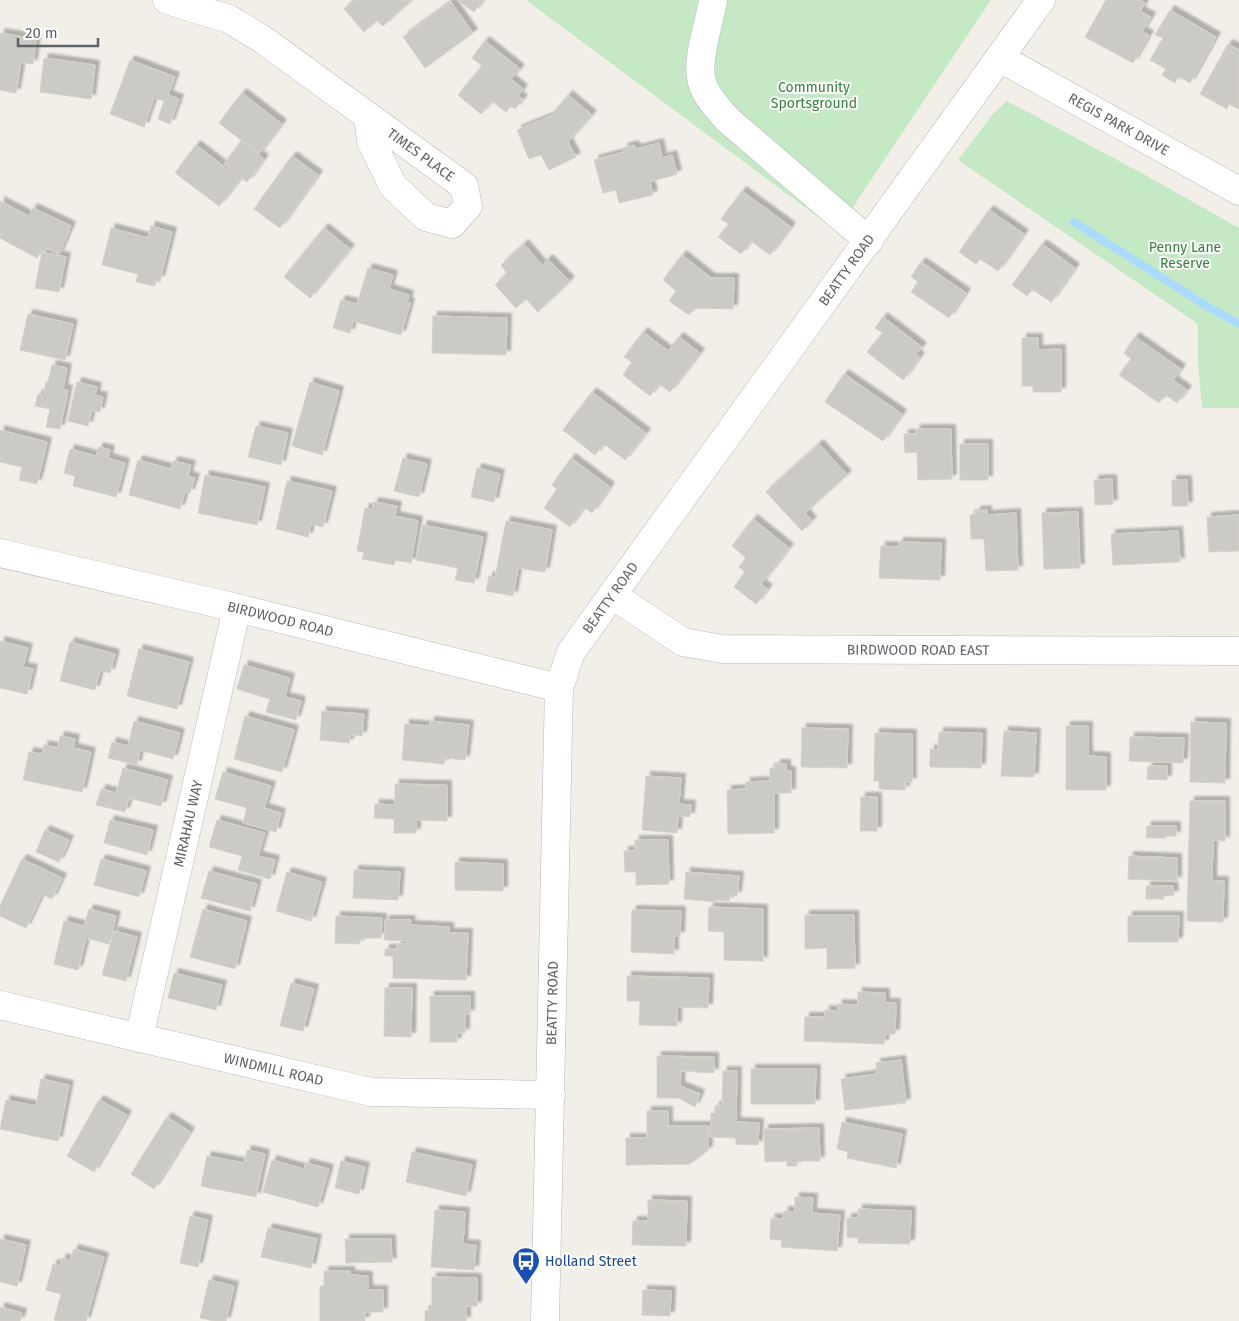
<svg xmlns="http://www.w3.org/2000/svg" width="1239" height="1321" viewBox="0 0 1239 1321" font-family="'Fira Sans',sans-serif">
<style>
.green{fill:#c5e8c5}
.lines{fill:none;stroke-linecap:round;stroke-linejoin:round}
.stream{stroke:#aadaff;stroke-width:8}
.building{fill:#cccac5;stroke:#d6d1c6;filter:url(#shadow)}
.minor-casing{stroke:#b5b8bc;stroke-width:29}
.minor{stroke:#fff;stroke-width:28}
.labels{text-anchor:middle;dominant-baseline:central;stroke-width:4;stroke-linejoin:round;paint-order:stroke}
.park-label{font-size:14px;fill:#348238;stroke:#fff}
.street-label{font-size:14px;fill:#5f6368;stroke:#fff}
.transit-label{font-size:14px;fill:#164399;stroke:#fff;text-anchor:start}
</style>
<defs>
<filter id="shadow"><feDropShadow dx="4.5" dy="-4.5" stdDeviation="1" flood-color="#0004"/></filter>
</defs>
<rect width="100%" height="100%" fill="#f1efe8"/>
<path class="green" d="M526,0H991L837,231Z
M1007,101L1147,176L1239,228V408H1202L1198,362V324L958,160L993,114Z"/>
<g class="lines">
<path class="stream" d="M1074,222L1210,308L1239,324"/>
</g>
<path class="building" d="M354,0H412L383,26L377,20L364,32L344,9Z
M457,0H483L474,12Z
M1106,0H1140L1145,3L1140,11L1151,17L1142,32L1149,35L1133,63L1085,37Z
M451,2L473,33L425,68L403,37Z
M1170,10L1216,37L1190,83L1178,76L1175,83L1162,75L1166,69L1150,60L1163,38L1155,35Z
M0,33L36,39L33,64L21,62L16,93L0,90Z
M485,41L520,69L511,79L523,89L518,96L523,99L515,109L511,106L506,112L492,101L481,114L458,95L482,66L472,58Z
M1228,44L1239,50V109L1229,104L1227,109L1200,94Z
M44,58L95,65L91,99L40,92Z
M130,60L175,77L168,95L179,99L170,124L158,119L164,101L154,98L144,127L110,114Z
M242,93L282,124L259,154L219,123Z
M568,95L592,115L568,142L576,157L549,170L541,155L529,159L517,130L551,116Z
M241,141L264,159L247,182L224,164Z
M659,143L662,158L672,155L677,174L650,182L653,195L619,203L616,190L603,193L594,160L624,152L623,148L634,145L636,149Z
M196,145L240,179L219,206L175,173Z
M292,156L318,175L280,228L254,209Z
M742,191L791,227L770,255L751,241L741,254L718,237L729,224L721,219Z
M0,201L29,216L33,208L71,226L59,254L43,247L37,258L0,238Z
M989,210L1024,234L998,271L980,259L976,264L959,252Z
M151,226L172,232L160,280L156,279L155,286L136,282L138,274L102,265L111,228L148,238Z
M324,228L350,249L310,298L284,277Z
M524,244L542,265L548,259L570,281L538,312L526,299L516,308L495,285L507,273L501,265Z
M1042,244L1075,268L1051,302L1032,289L1027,296L1012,285Z
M42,252L66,257L59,292L35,288Z
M682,255L711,278H734L733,309L695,308L689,315L669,301L676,291L663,280Z
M921,262L966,293L949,318L911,292L918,282L911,277Z
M368,268L393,275L389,289L409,295L407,302L410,303L401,335L353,321L350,333L333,328L341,300L357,304Z
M28,314L73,324L65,360L20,350Z
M433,316L507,318L506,355L432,353Z
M883,317L922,347L916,354L920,357L903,380L867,352L883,333L875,328Z
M643,332L668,351L679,337L700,353L670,392L659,384L650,396L623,375L632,362L624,357Z
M1135,337L1181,369L1173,380L1187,390L1177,403L1165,394L1159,403L1119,375L1131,359L1124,353Z
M1022,338H1038V350L1061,349V392H1033V386H1022Z
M52,365L67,368L63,389L68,390L60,429L46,427L50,409L35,406L38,394L43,396L46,382H48Z
M844,374L902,414L883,441L825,402Z
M77,382L97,387L95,395L103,397L100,412L92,410L88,426L68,421Z
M310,382L339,391L322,455L292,446Z
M592,392L646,433L625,460L604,444L595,455L563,430Z
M256,426L288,433L281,465L248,457Z
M916,429H951L952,479L918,480L917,452L905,453L904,434H916Z
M0,430L47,442L37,484L19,480L22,467L0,462Z
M819,444L847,475L805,513L812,521L802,531L766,492Z
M960,444H988V480H960Z
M99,447L110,450L108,458L125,463L116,497L73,486L75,476L64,473L70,449L96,456Z
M403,458L427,464L419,497L394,491Z
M571,458L610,487L592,513L584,507L570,527L544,508L557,489L552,485Z
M138,460L171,469L173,461L191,465L188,476L195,478L190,493L185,492L180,509L129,495Z
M477,468L500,474L494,502L471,497Z
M205,475L265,487L257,525L198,513Z
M1112,479L1113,504L1095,505L1094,480Z
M1172,480H1187L1188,506H1172Z
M287,481L332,491L323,527L311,524L308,537L276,529Z
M374,502L397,506L395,516L418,521L411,563L395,560L394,565L362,559L364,552L357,551L365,508L372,510Z
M987,510V515L1016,513L1018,570L986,571L984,539H971L970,515H976V511Z
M1078,512L1080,568L1044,569L1042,513Z
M1239,515V551L1209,552L1207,517Z
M753,519L789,548L761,584L768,589L756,604L734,587L745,572L739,567L746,558L732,546Z
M506,521L552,530L545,572L518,568L513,596L486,591L489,576L495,578Z
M423,525L483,537L474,583L455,580L458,568L416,560Z
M1178,531L1180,562L1113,565L1111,534Z
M899,542L941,543L940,580L879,578L881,546L898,547Z
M0,641L28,648L23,667L33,669L27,694L0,688Z
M70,642L115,654L110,673L100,670L95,690L60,681Z
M139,649L189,662L177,709L127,696Z
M244,665L290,678L285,697L301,701L296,720L266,712L270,699L237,689Z
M322,711L364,714L362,736L350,735L349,743L320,740Z
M245,716L294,730L282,772L234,759Z
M134,721L180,733L173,759L140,750L137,765L108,758L112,742L128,746Z
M430,721L469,725L465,760L445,758L444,764L402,760L405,724L430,726Z
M1191,722L1226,723L1225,783L1190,782Z
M1066,726H1088V756L1106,757V790H1066Z
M802,728L848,729L847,768L801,767Z
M1004,731L1036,733L1034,777L1001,776Z
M939,732L982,733L981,768L930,767V749L938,750Z
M875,733L912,734V782H905V790L879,789V781H874Z
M60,736L75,739L73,748L91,752L82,792L23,780L29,752L42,754L44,745L58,748Z
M1130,737L1184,738L1183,763L1129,761Z
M776,764H786V771H791V793H774V833L728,834L727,790L746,789V782L770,781V768H776Z
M1148,766H1167V780L1147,779Z
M123,768L168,780L161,806L129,798L125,812L96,805L101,789L116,793Z
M223,772L271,786L264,808L281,813L276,832L243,823L247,808L215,799Z
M646,776L681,778L679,804L691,805L690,817L678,816L677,833L642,830Z
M395,784L447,785V821L416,820V833H394V819L374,818L375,804L395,805Z
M861,797H877V831H860Z
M1190,801H1225V841L1213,840L1212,881H1224L1223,922L1187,921Z
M110,820L153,830L147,855L104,843Z
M217,820L265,833L258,856L275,860L270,879L238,870L242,856L209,847Z
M1147,826H1176V836H1166V838H1146Z
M45,830L69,840L59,862L36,852Z
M635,840H668L669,884L636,885V872H625L624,851H635Z
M1129,856L1177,858V881L1128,879Z
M22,859L62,878L52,899L42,894L26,928L0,916V906Z
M101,859L146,871L139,897L94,885Z
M455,862L503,864V891L455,890Z
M354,870L400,872L398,900L353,898Z
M209,871L257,884L250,911L201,898Z
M287,872L322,882L311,921L276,911Z
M686,872L739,876L737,896L730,895L729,901L716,900V902L684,899Z
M1146,886H1173L1174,895L1163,896L1164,899H1146Z
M709,907L763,909V961L724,960V932L708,931Z
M89,909L116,916L109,944L86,938L78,970L54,964L64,921L84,926Z
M203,909L247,921L235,969L190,957Z
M632,910L681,911L680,936H674V954L631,952Z
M805,915H854L855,968L827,969V948L805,949Z
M336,916L382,918L381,938H360V944L335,943Z
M1128,916H1179L1178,942H1128Z
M385,920H411L410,925L449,927V933H468L466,980L393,978V956H385V949H397V944H407V941L384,940Z
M114,931L137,937L126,981L102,975Z
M174,973L222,985L216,1010L168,998Z
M627,976L709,978L708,1008L677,1007V1026L639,1025L640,1001H627Z
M291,983L314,989L303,1031L280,1026Z
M385,988H412L411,1037L384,1036Z
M858,992L885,993V1003H896L895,1034H885L884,1044L804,1041L805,1017H825V1010L838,1011V1004L858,1005Z
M430,996H470V1014H465V1033H457V1042H430Z
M657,1056L714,1057V1073L681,1071L680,1086L700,1094L695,1107L679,1098H657Z
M901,1060L906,1103L845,1110L841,1079L877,1074L876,1063Z
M751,1069H816L815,1104H751Z
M723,1071H737L736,1122L759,1123L758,1145L736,1144V1138L710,1137L711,1113L715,1114V1106H722Z
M41,1079L69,1085L58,1141L0,1129L6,1100L36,1106Z
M99,1100L127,1115L94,1172L67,1156Z
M647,1111H668V1126H708V1150L690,1164L626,1165V1138H647Z
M167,1117L190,1132L154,1189L131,1174Z
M842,1122L902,1134L896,1168L847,1158L848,1152L837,1149Z
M819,1128L820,1161H796L797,1166H787V1161L765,1162L764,1129Z
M247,1150L265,1154L256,1197L201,1186L207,1156L244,1163Z
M412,1152L472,1165L466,1196L406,1182Z
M272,1160L304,1169L306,1163L329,1169L318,1207L263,1192Z
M341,1161L365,1167L359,1194L335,1188Z
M795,1197L813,1198L812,1213L840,1215L837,1251L781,1247L782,1240L770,1239L771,1218L783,1219L784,1211L795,1212Z
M648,1200L687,1201L686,1246L632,1245L633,1221H648Z
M858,1209L911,1211L910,1244L858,1243V1238L847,1237V1218H858Z
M435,1210L465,1212L463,1244L476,1245L474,1270L431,1267Z
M190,1216L208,1220L198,1267L180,1263Z
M268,1228L317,1239L311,1268L261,1257Z
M0,1239L26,1245L17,1286L0,1282Z
M345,1239H391L392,1262L346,1263Z
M74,1249L104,1257L86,1321H58L54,1320L61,1294L46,1290L53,1264L60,1266L62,1258L70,1261Z
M324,1271H350V1275L368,1276V1290H383V1312H365V1321H320V1286H324Z
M432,1277L477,1278V1306H466V1321H425V1310H432Z
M209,1280L234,1286L226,1321H214L200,1318Z
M643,1290L671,1291L670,1316L642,1315Z
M0,1307L22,1313L20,1321H0Z"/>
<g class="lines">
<g class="minor-casing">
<g id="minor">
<path id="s1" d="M167,0L229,19L262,39L464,186L468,206L452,224L426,217L393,186L371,141L368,116"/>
<path d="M713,0C710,21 697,57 701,77C703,94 718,108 728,120L869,241"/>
<path id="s2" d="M1000,58L1239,191"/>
<path id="s3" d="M0,553L237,608L559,688"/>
<path id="s4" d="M612,595L683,642L722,649L1239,651"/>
<path id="s5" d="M0,1005L371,1092L551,1095"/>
<path id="s6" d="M139,1038L237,608"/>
<path id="s7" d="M545,1321L559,688L571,652L1041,0"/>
</g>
</g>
<use href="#minor" class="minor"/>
</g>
<defs>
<g id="bus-pin" transform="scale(1.4375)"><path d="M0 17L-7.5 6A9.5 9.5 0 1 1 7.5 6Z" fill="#1a4fb4" stroke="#fff"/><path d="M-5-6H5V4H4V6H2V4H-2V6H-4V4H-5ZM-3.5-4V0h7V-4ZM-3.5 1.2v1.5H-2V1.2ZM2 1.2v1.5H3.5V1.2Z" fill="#fff"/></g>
</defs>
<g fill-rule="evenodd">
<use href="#bus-pin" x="526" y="1261"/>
</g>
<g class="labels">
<g class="park-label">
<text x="814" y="87">Community<tspan x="814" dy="16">Sportsground</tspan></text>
<text x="1185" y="247">Penny Lane<tspan x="1185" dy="16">Reserve</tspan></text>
</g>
<g class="street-label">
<text stroke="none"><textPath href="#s2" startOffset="136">REGIS PARK DRIVE</textPath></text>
<text stroke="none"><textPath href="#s1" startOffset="300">TIMES PLACE</textPath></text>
<text stroke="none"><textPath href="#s7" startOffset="1142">BEATTY ROAD</textPath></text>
<text stroke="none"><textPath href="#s7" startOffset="738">BEATTY ROAD</textPath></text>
<text stroke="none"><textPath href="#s3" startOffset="288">BIRDWOOD ROAD</textPath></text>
<text stroke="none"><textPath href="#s4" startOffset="321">BIRDWOOD ROAD EAST</textPath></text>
<text stroke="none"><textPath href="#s6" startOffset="220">MIRAHAU WAY</textPath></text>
<text stroke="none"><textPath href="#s7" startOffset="318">BEATTY ROAD</textPath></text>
<text stroke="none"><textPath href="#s5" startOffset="281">WINDMILL ROAD</textPath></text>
</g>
<g class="transit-label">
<text x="545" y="1261">Holland Street</text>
</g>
</g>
<path d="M18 38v8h80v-8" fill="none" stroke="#5f6368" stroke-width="2.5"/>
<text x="25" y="38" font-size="15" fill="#5f6368" stroke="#ffffff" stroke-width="4" paint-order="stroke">20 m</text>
</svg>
